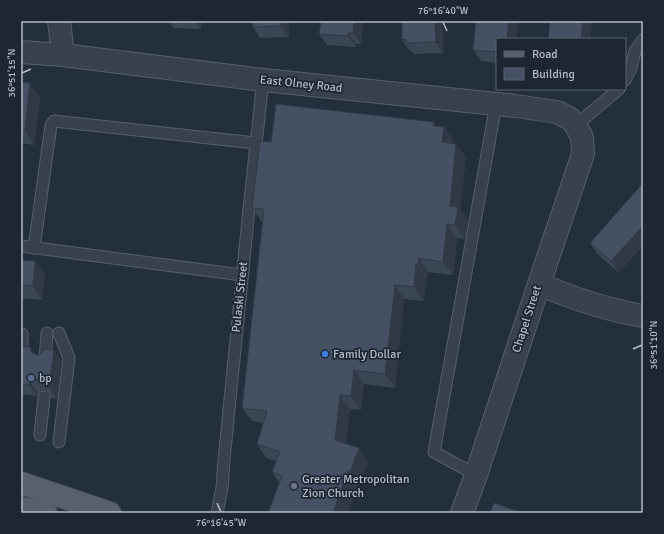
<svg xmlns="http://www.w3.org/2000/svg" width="664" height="534" viewBox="0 0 664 534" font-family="Signika,sans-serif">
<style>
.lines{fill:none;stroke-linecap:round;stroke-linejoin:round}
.lane-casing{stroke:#565f6c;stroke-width:13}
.street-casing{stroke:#565f6c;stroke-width:24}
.primary-casing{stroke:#414a57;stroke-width:24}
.lane{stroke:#38414e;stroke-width:11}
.street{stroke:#38414e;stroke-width:22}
.primary{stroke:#56606e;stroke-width:22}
.wall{fill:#3b4654}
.shaded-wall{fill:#303945}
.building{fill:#455162;stroke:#303945}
.ticks{fill:none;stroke:#b4bcc9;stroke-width:1.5}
.shop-dot{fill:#3f7fe0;stroke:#1d2633;stroke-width:1.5}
.service-dot{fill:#5c6f8a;stroke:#1d2633;stroke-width:1.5}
.worship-dot{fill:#6b7280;stroke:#1d2633;stroke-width:1.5}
.labels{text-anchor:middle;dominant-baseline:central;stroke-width:3.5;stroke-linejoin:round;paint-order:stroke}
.street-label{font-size:12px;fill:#b4bcc9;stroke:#1d2633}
.poi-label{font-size:12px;fill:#b4bcc9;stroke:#1d2633;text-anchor:start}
.neatline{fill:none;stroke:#b4bcc9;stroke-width:1.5}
.ticks-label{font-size:10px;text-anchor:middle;fill:#b4bcc9}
</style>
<rect width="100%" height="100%" fill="#242f3e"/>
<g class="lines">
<g class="lane-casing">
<path id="lane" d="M625,80L631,68L635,51L643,40
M576,125L619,89
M21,246L242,275
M34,248L51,125L54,121L255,143
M59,333L69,358L59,442
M22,334V357
M45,359L47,333
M40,435L44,397
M476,475L434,452L496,104
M217,513L222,488L224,460L249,209L263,80"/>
</g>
<g class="street-casing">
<path id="street" d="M59,21L63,55
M21,52L63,55L263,80L516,106L557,112L569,118L576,125L582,138L583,154L539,284L476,475L462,513
M539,284C572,298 607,310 643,316"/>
</g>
<g class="primary-casing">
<path id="primary" d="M21,483L110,513
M21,508L46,513"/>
</g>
<use href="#lane" class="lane"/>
<use href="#street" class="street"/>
<use href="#primary" class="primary"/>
</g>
<path class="wall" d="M168,21H202L201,29L173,28Z
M289,21V37L260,38L253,27Z
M321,21H363L361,44H356V47L327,45L319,34Z
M442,21L443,53L414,54L411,51H410L402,40Z
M476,21H518L516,39H497V63L481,61L473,50Z
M21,82L40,97L34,145L21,143Z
M437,126L454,141V143L466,157L460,209L468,220L465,239L457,238L453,275L428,272L427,278H426L424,301L404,299L395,388L364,384L361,410L350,409L346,444L368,462L359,486L358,485L279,483L272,472L276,461L266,458L257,444L263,423L252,421L242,408L263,222H262L252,208L271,142Z
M643,183L619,273L597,254L590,243Z
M21,260L35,261L45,275L42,300L21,298Z
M21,346L36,355L54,350L62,361L57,399L51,398L45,390L41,391L38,393L37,396L21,394Z"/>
<path class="shaded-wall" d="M195,21H202L201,29Z
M281,21H289V37L281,26Z
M354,21H363L361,44L353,33Z
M435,21H442L443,53L436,42Z
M509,21H518L516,39H507Z
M583,21H592L590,39H581Z
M348,33L356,44V47L348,36Z
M30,83L40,97L34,145L25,131Z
M434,122L443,135L444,127L454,141L452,156L442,142L433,126Z
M456,144L466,157L460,209L468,220L465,239L455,225L450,206Z
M447,224L457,238L453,275L443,262Z
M643,226V246L619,273L611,261Z
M419,258L428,272L427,278L418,265Z
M35,261L45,275L42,300L33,286Z
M416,264L426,278L424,301L414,287Z
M395,285L404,299L395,388L385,374Z
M30,347L38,358L31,351Z
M54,350L62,361L57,399L49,387Z
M354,370L364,384L361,410L351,396Z
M30,382L38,393L37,396L29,385Z
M340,395L350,409L345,453L335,440Z
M359,448L368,462L359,486L350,472Z
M348,471L358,485L348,513H333Z"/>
<path class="building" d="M252,21H281V26L253,27Z
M321,21H354L353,33H348V36L319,34Z
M402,21H435L436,42L406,43V39L402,40Z
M476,21H509L507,39H497V52L473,50Z
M550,21H583L581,39H548Z
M21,82L30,83L25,131L21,130Z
M276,104L434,122L433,126L444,127L442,142L456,144L450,206L458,207L455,225L447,224L443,262L419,258L418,265L416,264L414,287L395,285L385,374L354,370L351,396L340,395L335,440L359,448L350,472L348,471L333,513H268L282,476L272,472L280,452L257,444L267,411L242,408L264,209L252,208L260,141L271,142Z
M643,183V226L611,261L590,243Z
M21,260L35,261L33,286L21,285Z
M21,346L30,347L31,351L34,354L36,355L41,354L43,352L44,349L54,350L49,387H43L42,383L40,380L37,379L33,380L30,382L29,385L21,384Z
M494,503L523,513H490Z"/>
<path class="ticks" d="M443,22L447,31M22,73L31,69M633,349L642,345M217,503L221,512"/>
<circle class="shop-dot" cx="325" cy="354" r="4"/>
<circle class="service-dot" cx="31" cy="378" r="4"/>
<circle class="worship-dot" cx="294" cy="486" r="4"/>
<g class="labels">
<g class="street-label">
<text transform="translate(301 84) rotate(6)">East Olney Road</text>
<text transform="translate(240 297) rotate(-84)">Pulaski Street</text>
<text transform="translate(527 319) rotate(-72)">Chapel Street</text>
</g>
<g class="poi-label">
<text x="333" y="354">Family Dollar</text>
<text x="39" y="378">bp</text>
<text x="302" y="479">Greater Metropolitan<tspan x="302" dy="14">Zion Church</tspan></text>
</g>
</g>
<rect width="664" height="534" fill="none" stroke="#1d2633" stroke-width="44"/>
<rect x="496" y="38" width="130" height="52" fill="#1d2633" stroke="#59626f"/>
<rect x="504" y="51" width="20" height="6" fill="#56606e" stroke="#59626f"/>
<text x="532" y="58" font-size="12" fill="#b4bcc9">Road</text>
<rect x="504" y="68" width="20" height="12" fill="#455162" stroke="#59626f"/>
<text x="532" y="78" font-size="12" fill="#b4bcc9">Building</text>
<rect x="22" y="22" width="620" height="490" class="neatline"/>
<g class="ticks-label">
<text x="443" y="14">76°16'40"W</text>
<text transform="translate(11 73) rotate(-90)" y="4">36°51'15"N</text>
<text transform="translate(653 345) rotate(-90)" y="4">36°51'10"N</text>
<text x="221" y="526">76°16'45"W</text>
</g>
</svg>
